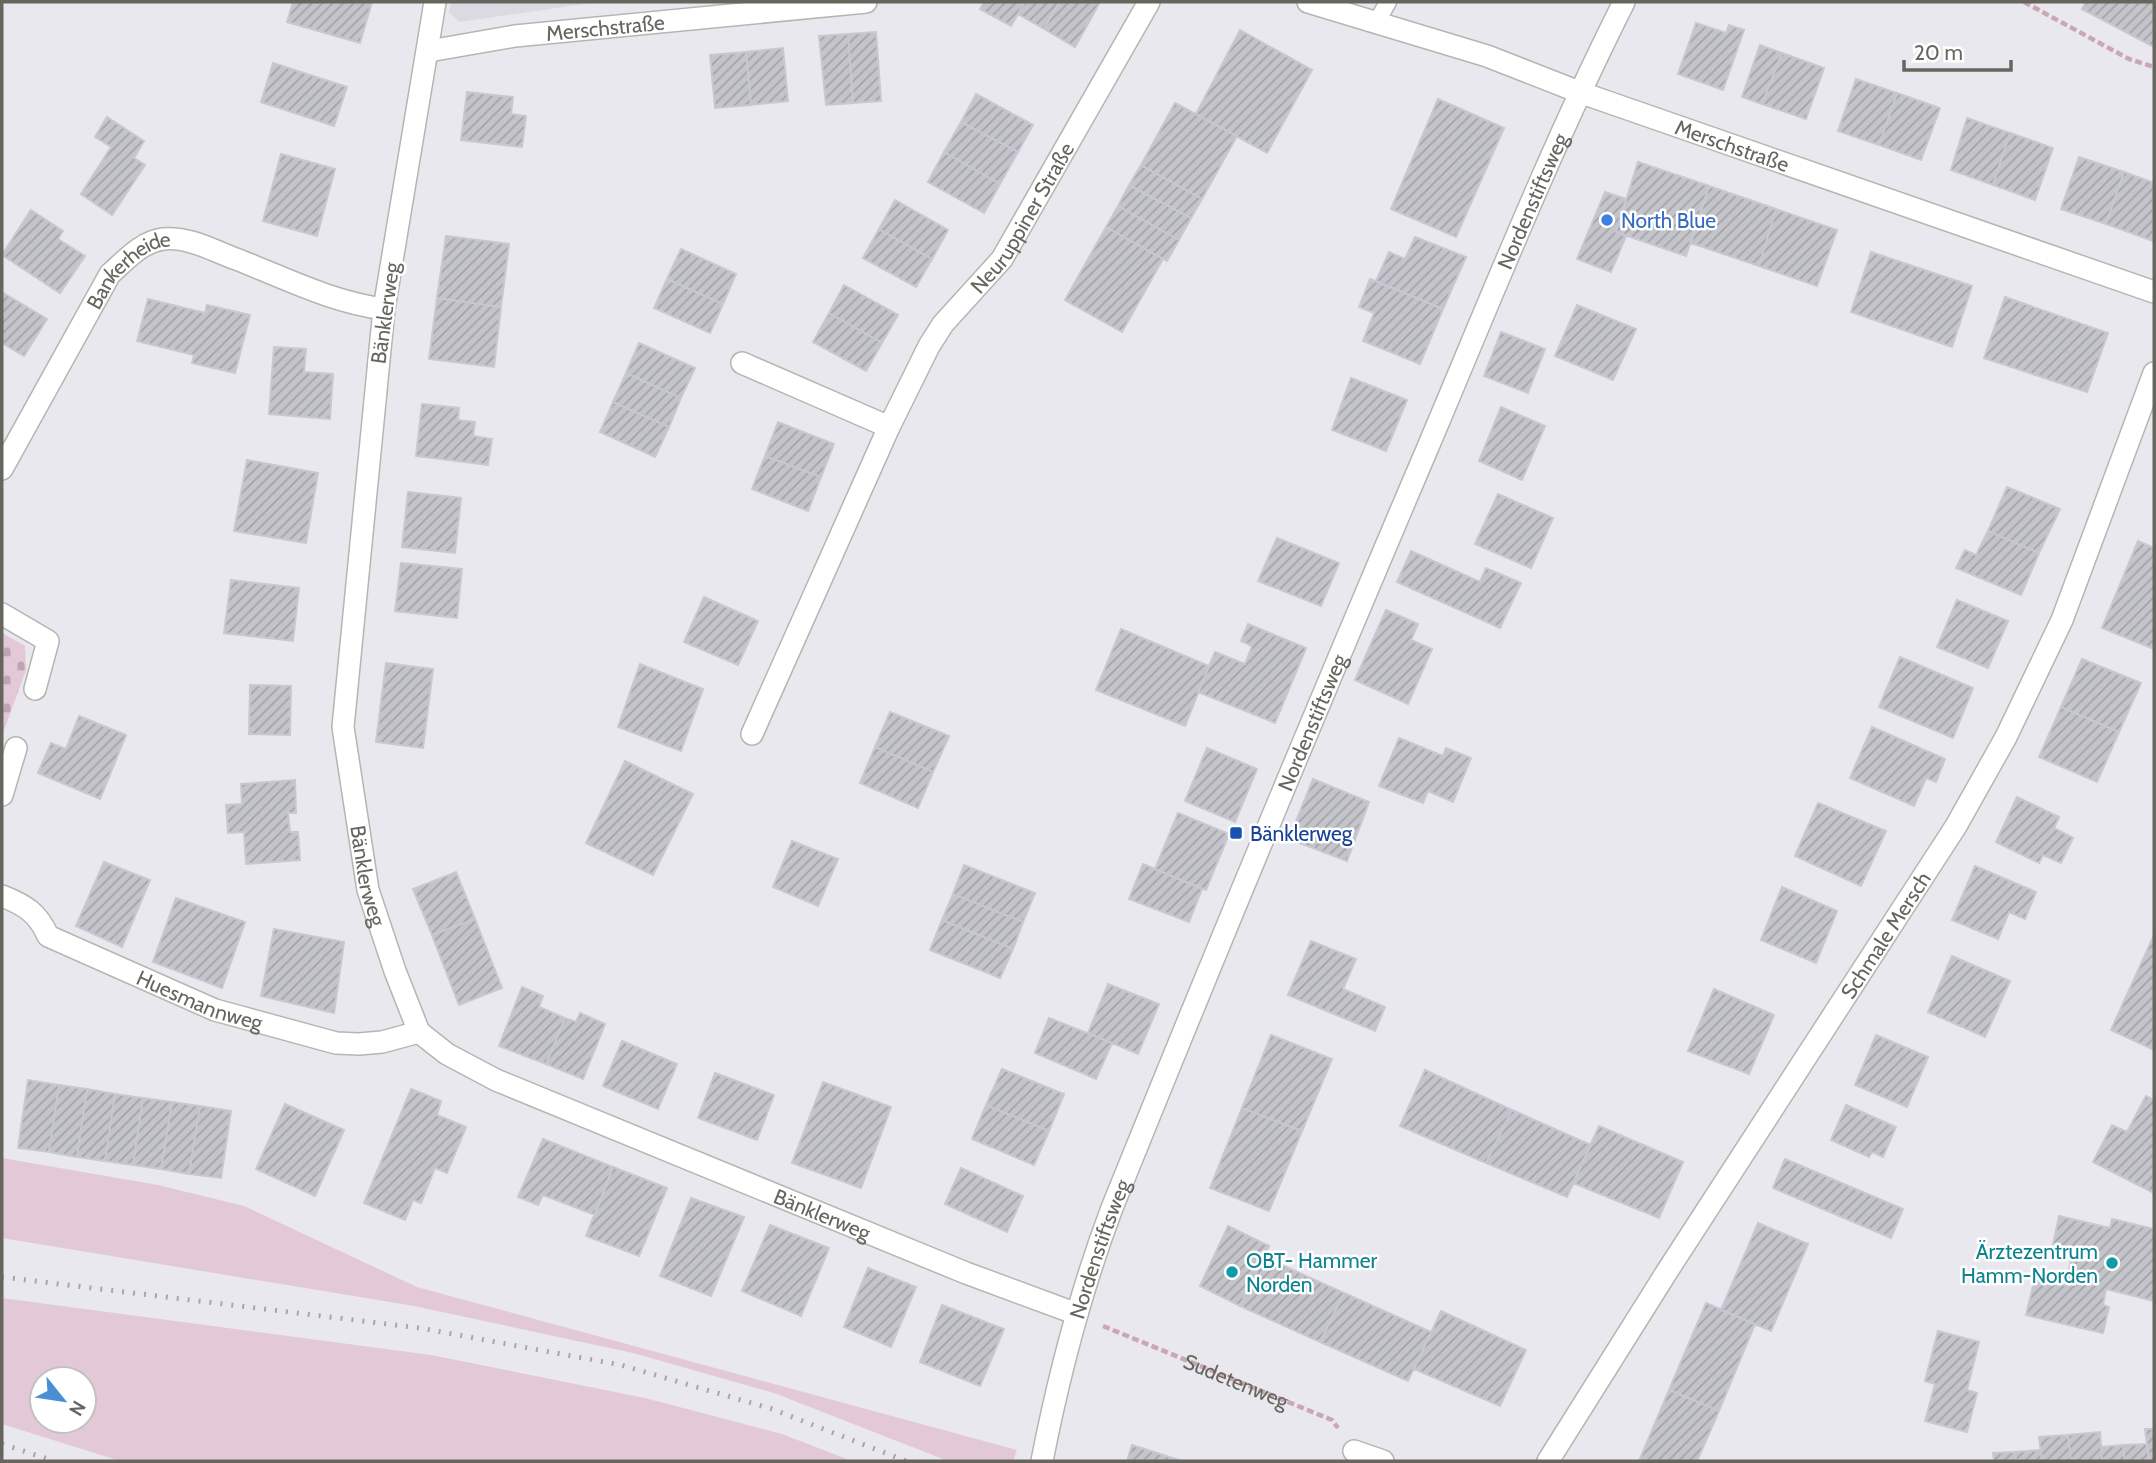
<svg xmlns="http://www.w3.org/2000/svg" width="2156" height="1463" viewBox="0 0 2156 1463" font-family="Cabin,sans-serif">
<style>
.education{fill:#dbdae2}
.grass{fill:#e3c8d8;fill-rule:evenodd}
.cemetery{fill:url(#cemetery-stones)}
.building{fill:url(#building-hatch);stroke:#c8c7d4;stroke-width:2}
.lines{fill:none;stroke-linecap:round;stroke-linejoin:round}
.lane-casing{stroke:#b5b6b0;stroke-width:19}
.street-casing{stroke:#b5b6b0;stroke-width:24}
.path{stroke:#cba7b2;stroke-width:4.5;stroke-dasharray:7 3.5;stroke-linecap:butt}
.lane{stroke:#fff;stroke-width:16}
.street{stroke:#fff;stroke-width:21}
.rail{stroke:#a7a7a4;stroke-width:5;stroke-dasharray:2 9;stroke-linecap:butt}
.shop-dot{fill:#3f7fe0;stroke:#fff;stroke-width:2.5}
.transit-dot{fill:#1a4fb4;stroke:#fff;stroke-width:2.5}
.culture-dot{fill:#0f9aa8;stroke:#fff;stroke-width:2.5}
.labels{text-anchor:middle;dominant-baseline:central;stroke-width:5;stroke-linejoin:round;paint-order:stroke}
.street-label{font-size:21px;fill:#66665f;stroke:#fff}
.shop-label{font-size:21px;fill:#366cbe;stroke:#fff;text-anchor:start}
.transit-label{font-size:21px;fill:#164399;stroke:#fff;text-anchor:start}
.culture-label{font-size:21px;fill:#0d838f;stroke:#fff;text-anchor:end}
</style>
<defs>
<pattern id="cemetery-stones" width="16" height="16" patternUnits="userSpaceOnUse" patternTransform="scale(1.75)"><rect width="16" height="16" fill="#e3c8d8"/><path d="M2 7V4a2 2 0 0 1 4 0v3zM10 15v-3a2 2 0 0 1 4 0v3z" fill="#bca6b2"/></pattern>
<pattern id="building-hatch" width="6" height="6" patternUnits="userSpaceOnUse" patternTransform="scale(1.75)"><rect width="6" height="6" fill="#c4c4cb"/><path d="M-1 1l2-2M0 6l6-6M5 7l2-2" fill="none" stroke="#a3a3a8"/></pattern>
</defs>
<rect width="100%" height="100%" fill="#eae8ef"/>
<path class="education" d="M451,2H599L459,22L449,12Z"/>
<path class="grass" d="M2,1158L158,1185L244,1206L417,1287L1017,1450L1013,1461H948L774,1393L633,1353L414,1306L2,1238Z
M2,1298L431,1355L645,1398L782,1434L852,1461H120L2,1424ZM42,1379H84V1421H42Z"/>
<path class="cemetery" d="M2,633L25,646L26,670L2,736Z"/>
<path class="building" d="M293,2H372L360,43L287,22Z
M984,2H1025L1011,26L980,9Z
M1025,2H1059L1044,29L1018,14Z
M1059,2H1100L1075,47L1044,29Z
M2086,2H2154V47L2082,9Z
M1696,23L1726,33L1729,25L1744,30L1723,90L1678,74Z
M1240,30L1312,70L1267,153L1196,114Z
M876,32L881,101L853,103L848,34Z
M848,34L853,103L826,105L819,36Z
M1760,45L1782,53L1762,104L1742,97Z
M783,48L788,101L751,105L746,52Z
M746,52L751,105L715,108L710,55Z
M1782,53L1824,68L1806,119L1762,104Z
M273,63L347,87L334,126L261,102Z
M1856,79L1897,93L1879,145L1838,131Z
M467,92L513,97L511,114L526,116L522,147L461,140Z
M1897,93L1940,108L1921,160L1879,145Z
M976,94L1033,125L1018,152L961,122Z
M1438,99L1504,128L1456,237L1391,209Z
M1175,103L1237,136L1202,199L1141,165Z
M107,117L144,141L134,158L145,165L112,215L81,194L111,147L95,137Z
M1967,118L2010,133L1993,185L1951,170Z
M961,122L1018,152L1000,184L944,152Z
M2010,133L2053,148L2035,200L1993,185Z
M944,152L1000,184L984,213L928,182Z
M281,154L335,169L317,236L263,221Z
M2079,157L2124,172L2106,224L2061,209Z
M1638,162L1709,186L1686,256L1616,232Z
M1141,165L1202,199L1191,218L1129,185Z
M2124,172L2154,183L2153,241L2106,224Z
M1129,185L1191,218L1179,240L1118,206Z
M1709,186L1776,209L1759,266L1691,243Z
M1605,192L1626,199L1616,232L1626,236L1611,272L1577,259Z
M895,200L948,230L932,259L879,229Z
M1118,206L1179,240L1167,261L1106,227Z
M1776,209L1837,230L1817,286L1759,266Z
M31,210L63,231L58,239L85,256L60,293L2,255Z
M1106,227L1163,259L1122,332L1065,300Z
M879,229L932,259L916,287L863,258Z
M446,236L509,244L501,307L437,298Z
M1415,237L1466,257L1443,309L1376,281L1389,252L1405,259Z
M681,249L736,274L723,304L667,279Z
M1871,252L1972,286L1952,347L1851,312Z
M667,279L723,304L710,333L654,308Z
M1370,279L1443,309L1420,364L1363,341L1374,313L1359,307Z
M844,285L898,315L882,343L829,313Z
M2,292L47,319L24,356L2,343Z
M2005,297L2108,333L2087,392L1984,358Z
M437,298L501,307L494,367L429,359Z
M148,299L205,313L207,305L250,315L235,373L192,363L194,355L137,341Z
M1577,305L1636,329L1613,380L1555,356Z
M829,313L882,343L866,371L813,342Z
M1501,332L1545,349L1528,393L1484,376Z
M639,343L695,368L681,398L626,373Z
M274,347L306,349L304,372L333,374L330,419L269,414Z
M626,373L681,398L669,427L613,402Z
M1351,378L1407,400L1386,451L1332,430Z
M613,402L669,427L655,457L600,432Z
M422,404L459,408L458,420L475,422L473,436L492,439L488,465L416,456Z
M1501,407L1545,426L1522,480L1479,461Z
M778,422L834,444L821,477L765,456Z
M765,456L821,477L808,511L752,489Z
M247,460L318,473L306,543L234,531Z
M2007,487L2060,509L2039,553L1988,531Z
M408,492L461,498L455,553L402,547Z
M1498,494L1553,518L1531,568L1475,544Z
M1988,531L2039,553L2021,595L1956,568L1965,550L1976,555Z
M1277,538L1339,563L1321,606L1258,581Z
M2138,541L2154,548V649L2102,628Z
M1411,551L1480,582L1486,568L1521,583L1500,628L1397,582Z
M401,563L462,569L457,618L395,611Z
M231,580L299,588L293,641L224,633Z
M704,597L758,621L738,665L684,642Z
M1957,600L2008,621L1988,668L1937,647Z
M1386,610L1418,624L1411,640L1432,649L1408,704L1355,680Z
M1248,624L1306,648L1275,723L1198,692L1215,652L1245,664L1252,646L1241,641Z
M1121,629L1209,666L1185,726L1096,690Z
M1900,657L1973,688L1953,738L1879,707Z
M2082,659L2141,683L2119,732L2061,707Z
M386,663L433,669L423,748L376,742Z
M640,664L703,689L681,751L618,727Z
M250,685L291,686L290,735L249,734Z
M2061,707L2119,732L2097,782L2039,757Z
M890,712L949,736L933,772L875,747Z
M79,716L126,735L100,799L38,773L51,743L66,749Z
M1872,727L1945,759L1936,782L1926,778L1914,806L1850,778Z
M1399,738L1443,756L1446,748L1471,758L1453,802L1428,791L1423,803L1379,786Z
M875,747L933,772L918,808L860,783Z
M1207,748L1257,769L1235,822L1185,801Z
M625,761L693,794L653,875L586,843Z
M1313,779L1369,802L1347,861L1289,839Z
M295,780L296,813H288L290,832H298L300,860L246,864L244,832L228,833L226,805L242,804L241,784Z
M2017,797L2059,817L2054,828L2073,838L2061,863L2043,855L2039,863L1996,842Z
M1818,803L1886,831L1861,886L1795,856Z
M1178,813L1229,834L1206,890L1155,869Z
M792,841L838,859L818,906L773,887Z
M104,862L150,880L122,947L76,926Z
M1143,864L1202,889L1189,922L1129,899Z
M964,865L1035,893L1023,922L953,894Z
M1975,866L2036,892L2025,919L2009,912L1998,939L1952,920Z
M456,872L475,919L432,935L413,889Z
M1782,887L1837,911L1816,963L1761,940Z
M953,894L1023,922L1013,949L942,920Z
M176,898L245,922L222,988L153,962Z
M475,919L502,988L459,1005L432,935Z
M942,920L1013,949L1000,978L930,950Z
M274,929L344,942L334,1013L261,996Z
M2154,935V1050L2111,1030Z
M1311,941L1356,959L1343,989L1385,1007L1375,1031L1288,995Z
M1952,956L2010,981L1985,1037L1928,1012Z
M1108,984L1159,1004L1138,1054L1088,1033Z
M522,987L543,996L539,1007L565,1018L546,1064L499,1046Z
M1714,989L1774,1015L1749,1074L1688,1051Z
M580,1013L605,1024L583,1079L546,1064L565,1018L576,1022Z
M1049,1018L1112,1043L1096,1079L1035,1053Z
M1271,1035L1332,1059L1302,1131L1242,1108Z
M1876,1035L1928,1057L1907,1107L1855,1085Z
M622,1041L677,1064L658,1109L603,1086Z
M1002,1069L1064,1094L1049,1131L986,1105Z
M1425,1070L1512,1110L1486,1163L1400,1126Z
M715,1073L774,1095L757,1140L698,1118Z
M28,1080L59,1085L49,1152L18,1148Z
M823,1082L891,1107L861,1188L792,1163Z
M59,1085L87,1089L77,1157L49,1152Z
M87,1089L115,1094L105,1161L77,1157Z
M411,1089L441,1101L437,1115L466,1127L447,1173L435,1168L421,1203L413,1200L405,1220L364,1203Z
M115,1094L143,1098L133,1165L105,1161Z
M2146,1096L2154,1100V1193L2093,1162L2112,1125L2127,1132Z
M143,1098L172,1102L161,1169L133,1165Z
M172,1102L200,1106L189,1174L161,1169Z
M285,1104L344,1130L315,1196L256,1169Z
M986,1105L1049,1131L1034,1165L972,1139Z
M1846,1105L1896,1127L1883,1157L1872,1152L1869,1157L1831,1140Z
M200,1106L231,1111L221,1178L189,1174Z
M1242,1108L1302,1131L1269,1211L1210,1188Z
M1512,1110L1591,1145L1567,1197L1486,1163Z
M1599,1126L1683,1162L1659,1218L1573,1183Z
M543,1139L613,1167L595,1215L543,1195L538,1205L518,1197Z
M1785,1159L1903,1209L1891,1238L1773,1188Z
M613,1167L667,1188L639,1256L586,1236Z
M961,1168L1023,1196L1007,1232L945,1204Z
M691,1198L744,1217L711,1296L660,1276Z
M2059,1216L2110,1228L2112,1219L2154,1229V1301L2106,1289L2103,1305L2109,1307L2103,1333L2026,1315L2035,1278L2065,1285L2074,1249L2053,1244Z
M1758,1223L1808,1244L1771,1331L1721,1310Z
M770,1225L829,1248L801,1316L742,1291Z
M1228,1226L1269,1246L1240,1306L1200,1286Z
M1264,1257L1344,1293L1320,1342L1240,1306Z
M868,1268L916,1287L891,1347L844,1327Z
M1344,1293L1431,1332L1408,1381L1320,1342Z
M1706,1303L1755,1324L1719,1411L1669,1390Z
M942,1305L1004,1329L980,1386L920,1362Z
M1441,1311L1526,1350L1500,1406L1414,1369Z
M1938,1331L1979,1342L1967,1390L1977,1393L1967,1432L1925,1421L1935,1384L1925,1381Z
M1669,1390L1719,1411L1697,1461H1639Z
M2145,1429H2154V1461H2149Z
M2100,1432L2102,1461H2071L2068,1435Z
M2068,1435L2071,1461H2042L2039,1437Z
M2147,1444L2149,1461H2125L2123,1445Z
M1132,1445L1182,1461H1127Z
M2123,1445L2125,1461H2102L2101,1447Z
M2041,1450L2042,1461H2016L2015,1452Z
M2015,1452L2016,1461H1994L1993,1453Z"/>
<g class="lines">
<g class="lane-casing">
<path id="lane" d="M1376,23L1388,2"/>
</g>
<g class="street-casing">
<g id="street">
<path id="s2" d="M435,2L384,309L343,727L368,890L395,971L419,1032L447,1054L496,1080L966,1273L1077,1314"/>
<path id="s3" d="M1308,2L1487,56L1579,92L2154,292"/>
<path id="s4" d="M429,51L515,36L866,2"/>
<path d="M742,363L889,427"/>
<path id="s5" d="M2,469L110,274C126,260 141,242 163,239C188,236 214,251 236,259C285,278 331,302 384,309"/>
<path d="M2,614L48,641L35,689"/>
<path id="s6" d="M752,734L889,427L929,346L943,324L1002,259L1149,2"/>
<path d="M2,795L16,748"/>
<path id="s7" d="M2,896C25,905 38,913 48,936L215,1010L336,1043L359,1044L382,1042L419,1032"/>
<path d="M1354,1451L1383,1461"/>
<path id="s8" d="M1042,1461C1059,1374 1081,1290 1112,1208C1215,953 1320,700 1428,447C1491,298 1551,147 1624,2"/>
<path id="s9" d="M1548,1461L1668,1270L1956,826L2006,737L2062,620L2154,373"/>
</g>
</g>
<g class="path">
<path d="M2024,2L2129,59L2154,67"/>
<path id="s1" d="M1103,1326L1332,1420L1338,1428"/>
</g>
<use href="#lane" class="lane"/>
<use href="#street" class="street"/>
<path class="rail" d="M2,1277L420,1328L621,1365L772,1409L906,1461
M2,1444L54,1461"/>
</g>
<circle class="shop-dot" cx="1607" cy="220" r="7"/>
<rect class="transit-dot" x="1229" y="826" width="14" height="14" rx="3.5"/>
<g class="culture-dot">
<circle cx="2112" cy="1263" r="7"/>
<circle cx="1232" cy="1272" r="7"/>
</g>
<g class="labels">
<g class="street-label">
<text stroke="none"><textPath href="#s4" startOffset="178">Merschstraße</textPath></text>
<text stroke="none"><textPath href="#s3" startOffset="448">Merschstraße</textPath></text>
<text stroke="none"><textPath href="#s8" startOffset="1354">Nordenstiftsweg</textPath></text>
<text stroke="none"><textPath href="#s6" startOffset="586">Neuruppiner Straße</textPath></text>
<text stroke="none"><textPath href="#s5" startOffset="240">Bankerheide</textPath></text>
<text transform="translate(385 313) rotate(-82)">Bänklerweg</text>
<text stroke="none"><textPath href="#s8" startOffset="788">Nordenstiftsweg</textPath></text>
<text stroke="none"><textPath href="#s2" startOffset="882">Bänklerweg</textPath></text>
<text stroke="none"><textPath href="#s9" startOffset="625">Schmale Mersch</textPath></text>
<text stroke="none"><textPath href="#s7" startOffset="228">Huesmannweg</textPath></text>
<text stroke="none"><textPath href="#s2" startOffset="1491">Bänklerweg</textPath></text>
<text stroke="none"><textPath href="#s8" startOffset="220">Nordenstiftsweg</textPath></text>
<text stroke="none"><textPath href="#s1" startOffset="144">Sudetenweg</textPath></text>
</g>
<g class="shop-label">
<text x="1621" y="220">North Blue</text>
</g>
<g class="transit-label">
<text x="1250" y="833">Bänklerweg</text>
</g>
<g class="culture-label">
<text x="2098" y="1251">Ärztezentrum<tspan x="2098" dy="24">Hamm-Norden</tspan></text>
<text x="1246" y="1260" text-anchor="start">OBT- Hammer<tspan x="1246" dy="24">Norden</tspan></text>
</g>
</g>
<rect width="2156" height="1463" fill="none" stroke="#66665f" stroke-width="7"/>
<g transform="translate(63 1400) rotate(120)"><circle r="33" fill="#ffffff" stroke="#c2c2bf" stroke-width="2"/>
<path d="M0-5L12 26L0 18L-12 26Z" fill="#498fd5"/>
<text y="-10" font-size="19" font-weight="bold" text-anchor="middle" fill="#66665f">N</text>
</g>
<path d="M1904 60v10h107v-10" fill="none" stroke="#66665f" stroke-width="3.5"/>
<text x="1914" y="60" font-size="21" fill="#66665f" stroke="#ffffff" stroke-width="5" paint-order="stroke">20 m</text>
</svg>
